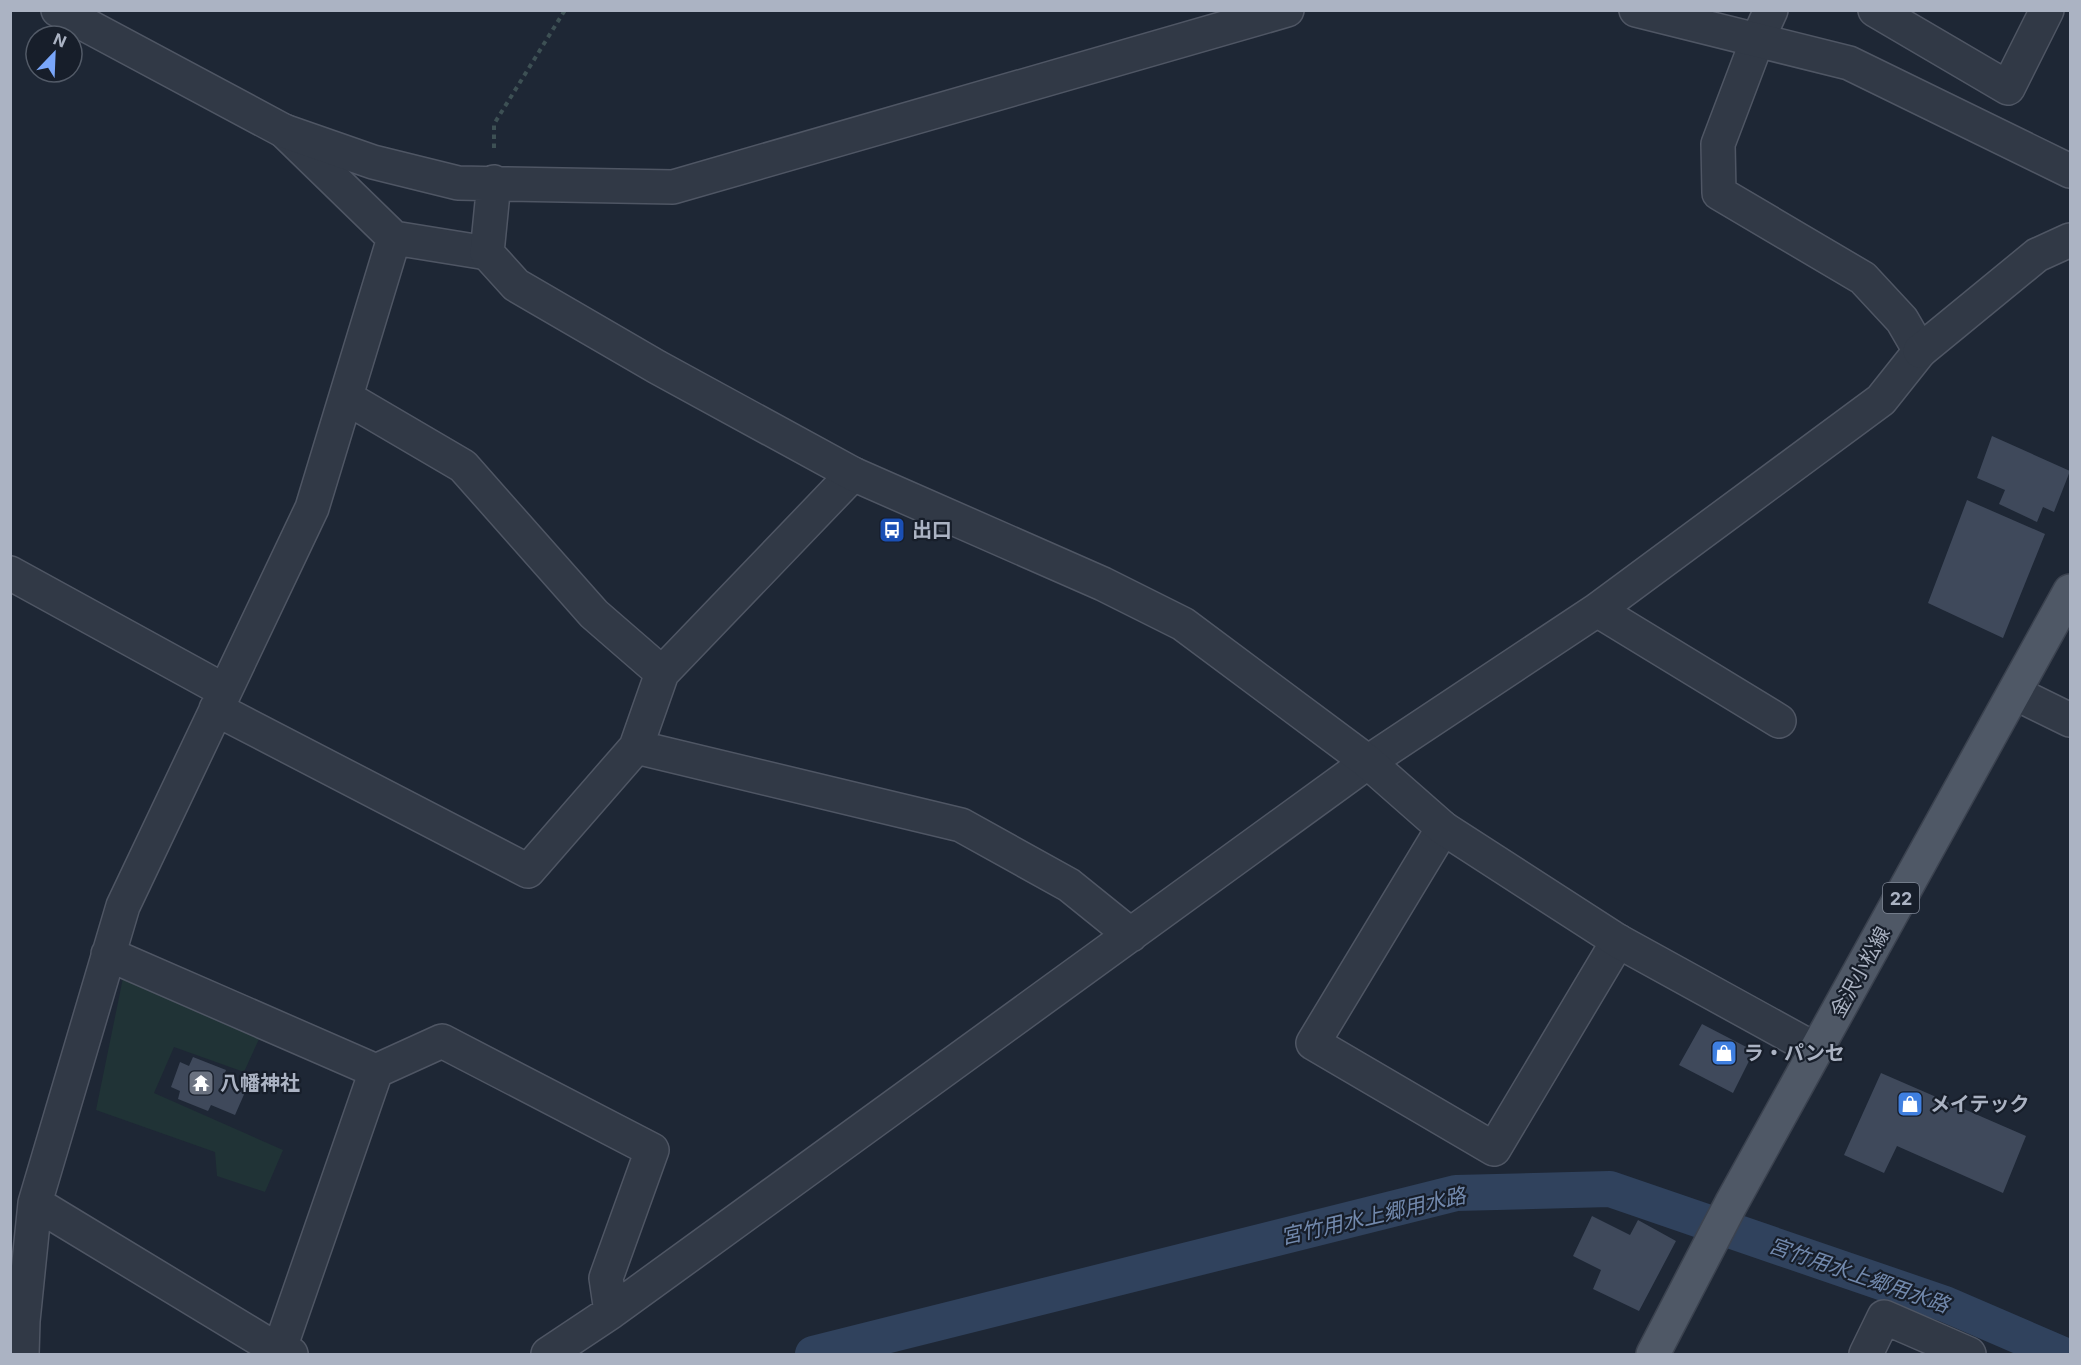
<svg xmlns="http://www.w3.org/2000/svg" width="2081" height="1365" viewBox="0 0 2081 1365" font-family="Inter,'Noto Sans JP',sans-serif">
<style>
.green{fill:#203336}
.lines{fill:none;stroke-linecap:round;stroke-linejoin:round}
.canal{stroke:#30425d;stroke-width:36}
.building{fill:#3f495b}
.minor-casing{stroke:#4f5664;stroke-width:36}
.tertiary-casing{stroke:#4f5664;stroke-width:36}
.primary-casing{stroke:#3b424f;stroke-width:36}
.path{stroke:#3d5054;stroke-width:4;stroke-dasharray:4.5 4.5;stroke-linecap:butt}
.minor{stroke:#313946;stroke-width:33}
.tertiary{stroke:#313946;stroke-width:33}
.primary{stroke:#4f5866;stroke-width:33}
.labels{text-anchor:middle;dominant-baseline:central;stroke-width:4.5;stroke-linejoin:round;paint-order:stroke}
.shield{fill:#171e2a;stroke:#7f8695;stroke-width:1.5}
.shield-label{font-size:18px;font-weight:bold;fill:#abb3c3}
.poi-label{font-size:20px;font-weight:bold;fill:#abb3c3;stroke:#171e2a;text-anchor:start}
.street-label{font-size:20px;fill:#abb3c3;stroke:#171e2a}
.water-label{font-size:21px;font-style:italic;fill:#7289ad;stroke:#171e2a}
</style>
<rect width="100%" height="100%" fill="#1e2735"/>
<path class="green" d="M124,973L264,1028L244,1072L174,1047L154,1093L283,1150L265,1192L217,1176L215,1152L96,1110Z"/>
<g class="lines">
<path class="canal" d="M813,1354L1456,1193L1610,1189L1945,1304L2061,1354"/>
</g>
<path class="building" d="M1992,436L2070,471L2054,512L2043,507L2037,522L1999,504L2005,490L1977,478Z
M1967,500L2045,534L2003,638L1928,603Z
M1702,1024L1754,1051L1733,1093L1679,1065Z
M193,1057L226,1070L222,1080L246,1090L235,1115L211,1105L208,1111L178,1099L180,1091L171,1087L180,1062L189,1066Z
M1881,1073L2026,1136L2003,1193L1897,1146L1884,1173L1844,1155Z
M1592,1216L1630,1235L1638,1220L1676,1241L1639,1311L1593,1289L1601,1270L1573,1256Z"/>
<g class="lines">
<g class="minor-casing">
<path id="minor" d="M1875,10L2008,88L2047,10
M394,238L487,253
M347,398L463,466L594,614L662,673
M10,573L225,691
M1597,610L1779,721
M2015,693L2070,720
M216,709L528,871L636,747L662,673L853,474
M636,747L961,825L1069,885L1131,935
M1443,828L1313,1043L1494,1149L1618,941
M108,954L376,1071L442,1041L652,1150L606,1278L611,1312
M35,1203L279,1351L291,1354
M279,1351L376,1071
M22,1354L23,1321L35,1203L123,906L312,508L394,238L284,131
M548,1354L611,1312L1368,762L1597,610L1881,400L1920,351L1902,320L1863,278L1719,193L1718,144L1757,41L1771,10
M1866,1354L1884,1317L1969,1354"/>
</g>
<g class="tertiary-casing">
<path id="tertiary" d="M58,10L284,131L373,162L458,183L673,187L1287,10
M1636,10L1849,63L2070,171
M494,182L487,253L516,285L657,367L853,474L1103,584L1183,624L1368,762L1443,828L1618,941L1816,1050
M1920,351L2037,255L2070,240"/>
</g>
<g class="primary-casing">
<path id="primary" d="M1653,1354L1731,1204L2070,591"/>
</g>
<path class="path" d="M494,148V124L565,10"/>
<use href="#minor" class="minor"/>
<use href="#tertiary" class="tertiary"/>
<use href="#primary" class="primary"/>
</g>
<defs>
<g id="bus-square" transform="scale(1.35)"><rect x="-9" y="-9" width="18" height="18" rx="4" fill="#1a4fb4" stroke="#171e2a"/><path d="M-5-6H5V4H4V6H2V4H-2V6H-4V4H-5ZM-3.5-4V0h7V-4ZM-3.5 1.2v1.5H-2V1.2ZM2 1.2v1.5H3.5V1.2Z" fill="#fff"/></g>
<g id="shop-square" transform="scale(1.35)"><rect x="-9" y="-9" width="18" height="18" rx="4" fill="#3f7fe0" stroke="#171e2a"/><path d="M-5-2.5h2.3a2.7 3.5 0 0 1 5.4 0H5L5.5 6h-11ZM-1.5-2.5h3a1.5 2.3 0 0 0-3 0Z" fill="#fff"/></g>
<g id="temple-square" transform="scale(1.35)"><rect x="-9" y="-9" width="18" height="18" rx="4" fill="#6b7280" stroke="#171e2a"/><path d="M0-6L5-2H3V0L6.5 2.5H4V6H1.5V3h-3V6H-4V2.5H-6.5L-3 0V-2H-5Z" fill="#fff"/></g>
</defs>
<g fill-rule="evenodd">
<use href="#bus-square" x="892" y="530"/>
<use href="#shop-square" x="1724" y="1053"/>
<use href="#temple-square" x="201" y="1083"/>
<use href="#shop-square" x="1910" y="1104"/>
</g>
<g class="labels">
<rect class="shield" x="1883" y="883" width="36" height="30" rx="4.5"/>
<g class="shield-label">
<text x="1901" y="898">22</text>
</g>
<g class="poi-label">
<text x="912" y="530">出口</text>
<text x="1744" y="1053">ラ・パンセ</text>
<text x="220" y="1083">八幡神社</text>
<text x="1930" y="1104">メイテック</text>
</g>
<g class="street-label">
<text transform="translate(1860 972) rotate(-61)">金沢小松線</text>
</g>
<g class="water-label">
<text transform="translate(1373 1216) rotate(-13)">宮竹用水上郷用水路</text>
<text transform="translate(1859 1275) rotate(19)">宮竹用水上郷用水路</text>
</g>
</g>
<rect width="2081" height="1365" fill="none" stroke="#abb3c3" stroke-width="24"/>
<g transform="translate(54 54) rotate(23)"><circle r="28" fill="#171e2a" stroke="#525a67" stroke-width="1.5"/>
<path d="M0-4.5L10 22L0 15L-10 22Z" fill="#79a6fa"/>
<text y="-9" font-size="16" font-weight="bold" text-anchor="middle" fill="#abb3c3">N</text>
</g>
</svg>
